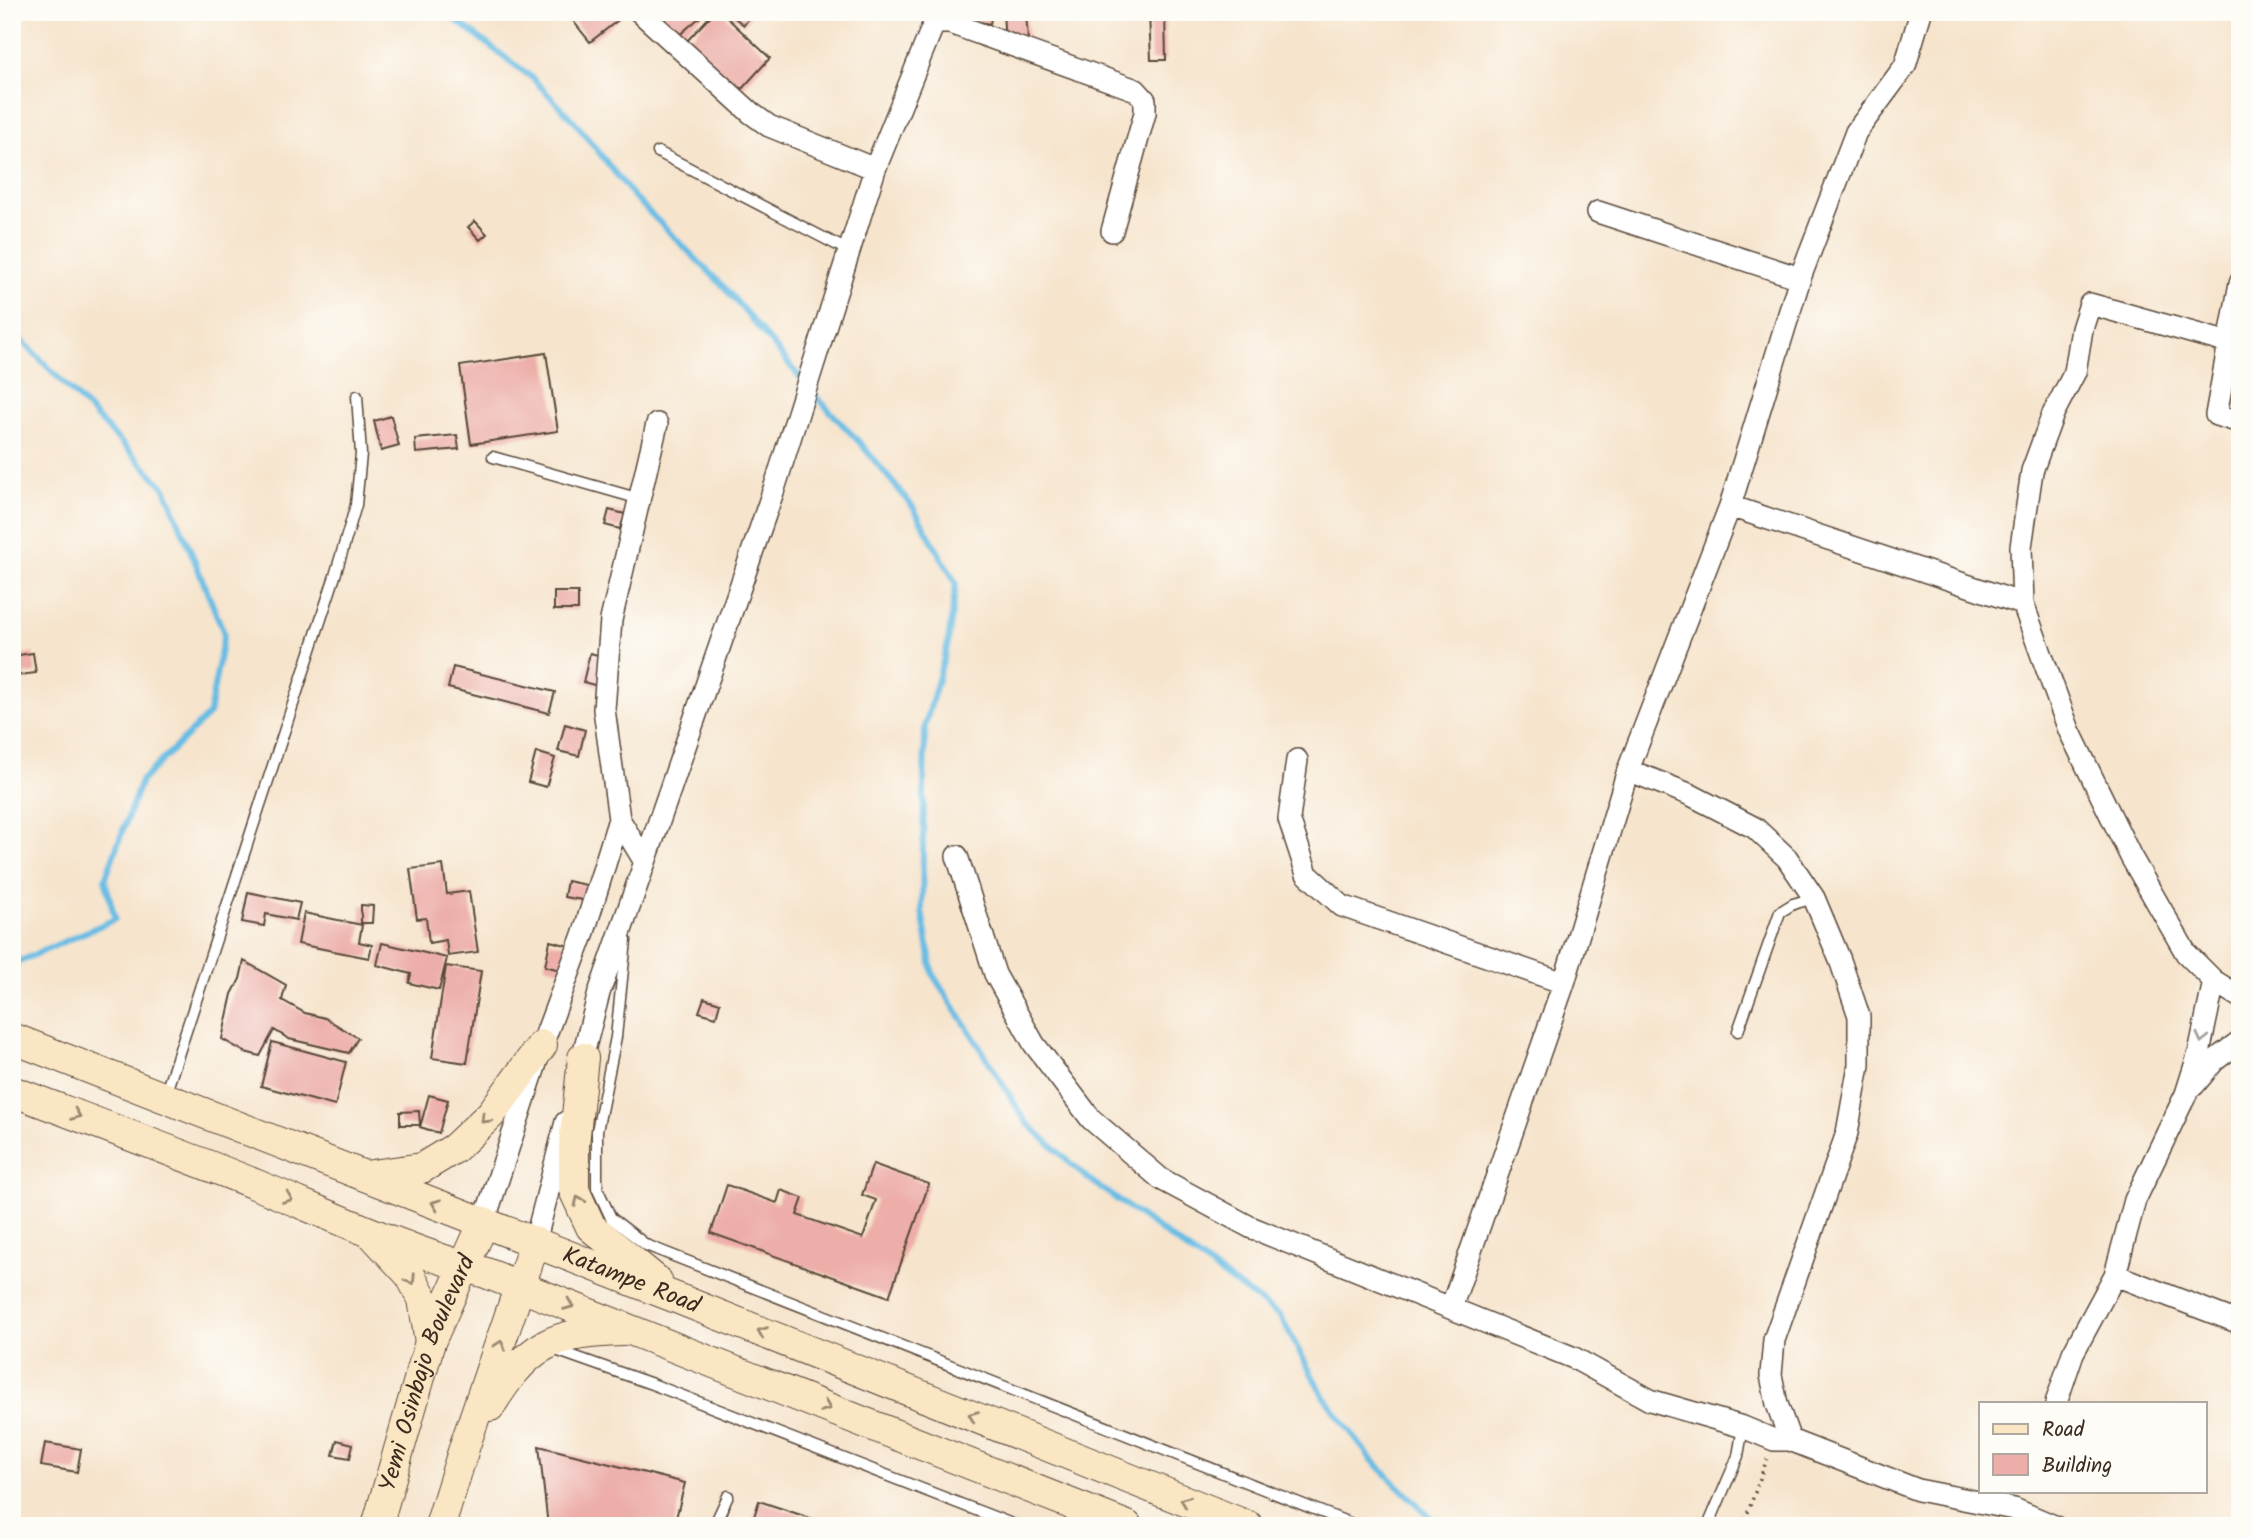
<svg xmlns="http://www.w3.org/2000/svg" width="2252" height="1538" viewBox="0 0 2252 1538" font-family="Kalam,sans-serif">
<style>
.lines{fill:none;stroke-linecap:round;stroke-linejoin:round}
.stream{stroke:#67bce3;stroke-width:6}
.building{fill:#edaea9}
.service-casing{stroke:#574638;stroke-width:13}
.minor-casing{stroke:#574638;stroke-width:24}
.secondary-casing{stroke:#574638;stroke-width:32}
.path{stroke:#574638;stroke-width:3.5;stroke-dasharray:2 5;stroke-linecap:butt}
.service{stroke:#fff;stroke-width:10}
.minor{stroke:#fff;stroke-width:21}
.secondary{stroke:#fbe6c4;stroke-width:30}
.oneway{stroke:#a79f9a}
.oneway2{stroke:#9b8871}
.labels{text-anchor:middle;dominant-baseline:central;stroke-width:5;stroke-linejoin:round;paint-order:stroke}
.street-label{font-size:24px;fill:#3b2a1e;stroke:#fdfcf7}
</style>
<rect width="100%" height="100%" fill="#fdfcf7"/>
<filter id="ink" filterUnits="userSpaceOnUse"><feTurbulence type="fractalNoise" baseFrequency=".0143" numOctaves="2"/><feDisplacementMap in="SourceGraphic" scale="14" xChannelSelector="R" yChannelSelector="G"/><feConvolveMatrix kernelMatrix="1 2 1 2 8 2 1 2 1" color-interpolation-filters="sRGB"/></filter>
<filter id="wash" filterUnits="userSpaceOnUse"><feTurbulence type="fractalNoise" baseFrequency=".00686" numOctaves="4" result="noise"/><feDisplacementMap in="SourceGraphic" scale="28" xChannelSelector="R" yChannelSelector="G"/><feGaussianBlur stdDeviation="1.57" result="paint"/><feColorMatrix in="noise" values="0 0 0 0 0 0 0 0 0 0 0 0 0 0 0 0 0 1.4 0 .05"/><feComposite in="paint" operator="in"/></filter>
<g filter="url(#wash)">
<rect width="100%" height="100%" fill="#f6e4cc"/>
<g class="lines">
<path class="stream" d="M445,12L531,77L575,122L634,197L725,288L804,382
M12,330L165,488L224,633L209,714L141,781L105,879L115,919L16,963L12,969
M811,391L861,444L913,507L956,583L948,643L925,726L922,911L933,975L982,1050L1026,1122L1087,1178L1280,1316L1324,1397L1371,1459L1439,1526"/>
</g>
<g id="blocks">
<path class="building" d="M576,12H619L622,17L590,42L570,17Z
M658,12H706L678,36Z
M714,12H721L770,58L740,91L687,41Z
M727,12H753L744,25Z
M960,12H992L990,24L959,18Z
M1003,12H1026L1028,41L1005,43Z
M1149,12H1165L1166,60H1151Z
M475,221L487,234L480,240L468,227Z
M546,353L558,431L471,444L460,366Z
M391,416L399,446L381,451L374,421Z
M457,435L459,449L416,453L415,439Z
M609,510L625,514L620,529L605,525Z
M554,592H578V610H554Z
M33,653L36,673L12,676V656Z
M590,653L605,657L598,686L583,682Z
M453,667L555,692L549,713L448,688Z
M565,724L585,730L579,756L558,751Z
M536,752L555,758L546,787L528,782Z
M443,865L447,894L469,891L478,952L448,956L446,940L429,943L426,918L417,919L410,869Z
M567,881L591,886L589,901L564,897Z
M248,892L300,903L296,920L266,914L264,926L242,922Z
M361,905L373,906L372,923H361Z
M304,913L362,925L359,942L372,945L369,958L298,944Z
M550,941L570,946L564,971L545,966Z
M382,943L447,958L439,990L409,983L411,974L377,965Z
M244,961L286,985L282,1000L305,1013L325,1018L358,1038L349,1053L289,1039L274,1030L260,1056L245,1052L222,1039L232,994L240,979Z
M446,966L481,971L467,1063L432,1058Z
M704,998L720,1003L716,1017L699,1012Z
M272,1042L346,1062L335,1106L261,1086Z
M429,1095L448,1100L439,1133L420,1127Z
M419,1111L420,1125H400V1112Z
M873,1164L929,1184L889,1297L711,1233L727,1185L777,1203L781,1190L803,1198L797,1215L863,1238L876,1200L862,1195Z
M337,1440L353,1444L350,1458L333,1455Z
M45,1443L81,1449L77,1472L41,1466Z
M539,1446L685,1483L674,1526H548Z
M759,1501L831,1525L830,1526H751Z"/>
</g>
</g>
<g filter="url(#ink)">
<use href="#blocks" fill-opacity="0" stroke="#574638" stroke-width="2"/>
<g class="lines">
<g class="service-casing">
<path id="service" d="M658,152L849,251
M493,457L640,499
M626,940L616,1037L597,1131V1188L611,1218L646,1245L1357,1526
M1738,1031L1780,912L1793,904L1814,898
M165,1095L334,579L356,505L361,454L357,396
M553,1349L652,1384L1017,1526
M714,1526L728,1496
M1708,1526L1738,1456L1743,1427"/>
</g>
<g class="minor-casing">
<path id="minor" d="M640,12L751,113L769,126L875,169L775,486L645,862
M875,169L932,28L937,23H950L1136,90L1145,100V113L1112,231
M1598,212L1800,278
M2240,283L2229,343L2090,304L2082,329L2075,372L2053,414L2032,471L2021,547L2023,604L2069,730L2131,857L2186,953L2214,981L2240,997
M2229,343L2216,415L2240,422
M1730,506L2023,604
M1297,760L1289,819L1307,874L1342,906L1564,983
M1628,770L1691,795L1755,828L1787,858L1814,898L1840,960L1859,1016V1065L1847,1133L1774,1340L1771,1375L1777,1404L1790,1440
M957,856L995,974L1034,1044L1091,1119L1161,1179L1250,1227L1574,1358L1650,1400L1743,1427L1774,1440H1790L1918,1490L2014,1509L2054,1526
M579,1070L599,993L645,862L619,819L604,709L611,620L657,424
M2194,1085L2214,1061L2240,1041
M484,1222L542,1045L583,935L619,819
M535,1242L566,1122
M2115,1275L2240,1323
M1451,1308L1564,983L1628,770L1730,506L1800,278L1856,132L1905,66L1921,12
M2056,1403L2073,1353L2115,1275L2135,1200L2186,1094L2199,1053L2214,981"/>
</g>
<g class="secondary-casing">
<g id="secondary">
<path id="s1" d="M12,1038L679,1299L1248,1526"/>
<path d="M583,1058L574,1145V1190L591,1227L657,1281"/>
<path d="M12,1091C94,1122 176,1152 257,1185C332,1216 408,1251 486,1273L1127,1526"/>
<path d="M365,1176L422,1168L455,1148L491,1114L542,1045"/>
<path d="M373,1235L410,1275L423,1299L430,1342"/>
<path d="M490,1406C503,1385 521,1358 544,1346C567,1333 598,1332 623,1331"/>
<path id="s2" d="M377,1526L430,1342L484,1222"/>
<path d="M440,1526L465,1445L535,1242"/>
</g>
</g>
<path class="path" d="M1743,1526L1767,1459"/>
<use href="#service" class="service"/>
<use href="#minor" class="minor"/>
<use href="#secondary" class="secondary"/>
</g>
<defs><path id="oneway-chevron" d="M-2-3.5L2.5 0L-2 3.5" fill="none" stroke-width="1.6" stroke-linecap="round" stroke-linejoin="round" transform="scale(1.75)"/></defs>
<use class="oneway" href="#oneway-chevron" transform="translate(2202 1038) rotate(103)"/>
<g class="oneway2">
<use href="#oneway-chevron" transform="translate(76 1115) rotate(21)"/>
<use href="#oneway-chevron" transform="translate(485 1119) rotate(135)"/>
<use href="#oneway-chevron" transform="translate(288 1198) rotate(22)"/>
<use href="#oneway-chevron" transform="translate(579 1201) rotate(-114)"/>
<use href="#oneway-chevron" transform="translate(436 1204) rotate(-159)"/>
<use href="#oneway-chevron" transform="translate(411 1280) rotate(57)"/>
<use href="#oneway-chevron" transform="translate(569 1305) rotate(21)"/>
<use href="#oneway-chevron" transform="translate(762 1332) rotate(-158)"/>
<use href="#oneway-chevron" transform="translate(500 1345) rotate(-71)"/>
<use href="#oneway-chevron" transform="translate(826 1407) rotate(21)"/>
<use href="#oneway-chevron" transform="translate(973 1416) rotate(-158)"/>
<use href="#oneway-chevron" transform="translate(1185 1501) rotate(-158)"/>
</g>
</g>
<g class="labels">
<g class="street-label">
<text stroke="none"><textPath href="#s1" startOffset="665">Katampe Road</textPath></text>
<text stroke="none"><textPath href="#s2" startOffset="161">Yemi Osinbajo Boulevard</textPath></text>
</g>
</g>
<rect width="2252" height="1538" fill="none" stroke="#fdfcf7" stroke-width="42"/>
<rect x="1979" y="1402" width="228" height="91" fill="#fdfcf7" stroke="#afa8a0" stroke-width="2"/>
<rect x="1993" y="1424" width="35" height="10" fill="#fbe6c4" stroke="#afa8a0" stroke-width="2"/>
<text x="2042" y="1436" font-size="21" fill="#3b2a1e">Road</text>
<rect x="1993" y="1454" width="35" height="21" fill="#edaea9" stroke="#afa8a0" stroke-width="2"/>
<text x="2042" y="1472" font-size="21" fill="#3b2a1e">Building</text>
</svg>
